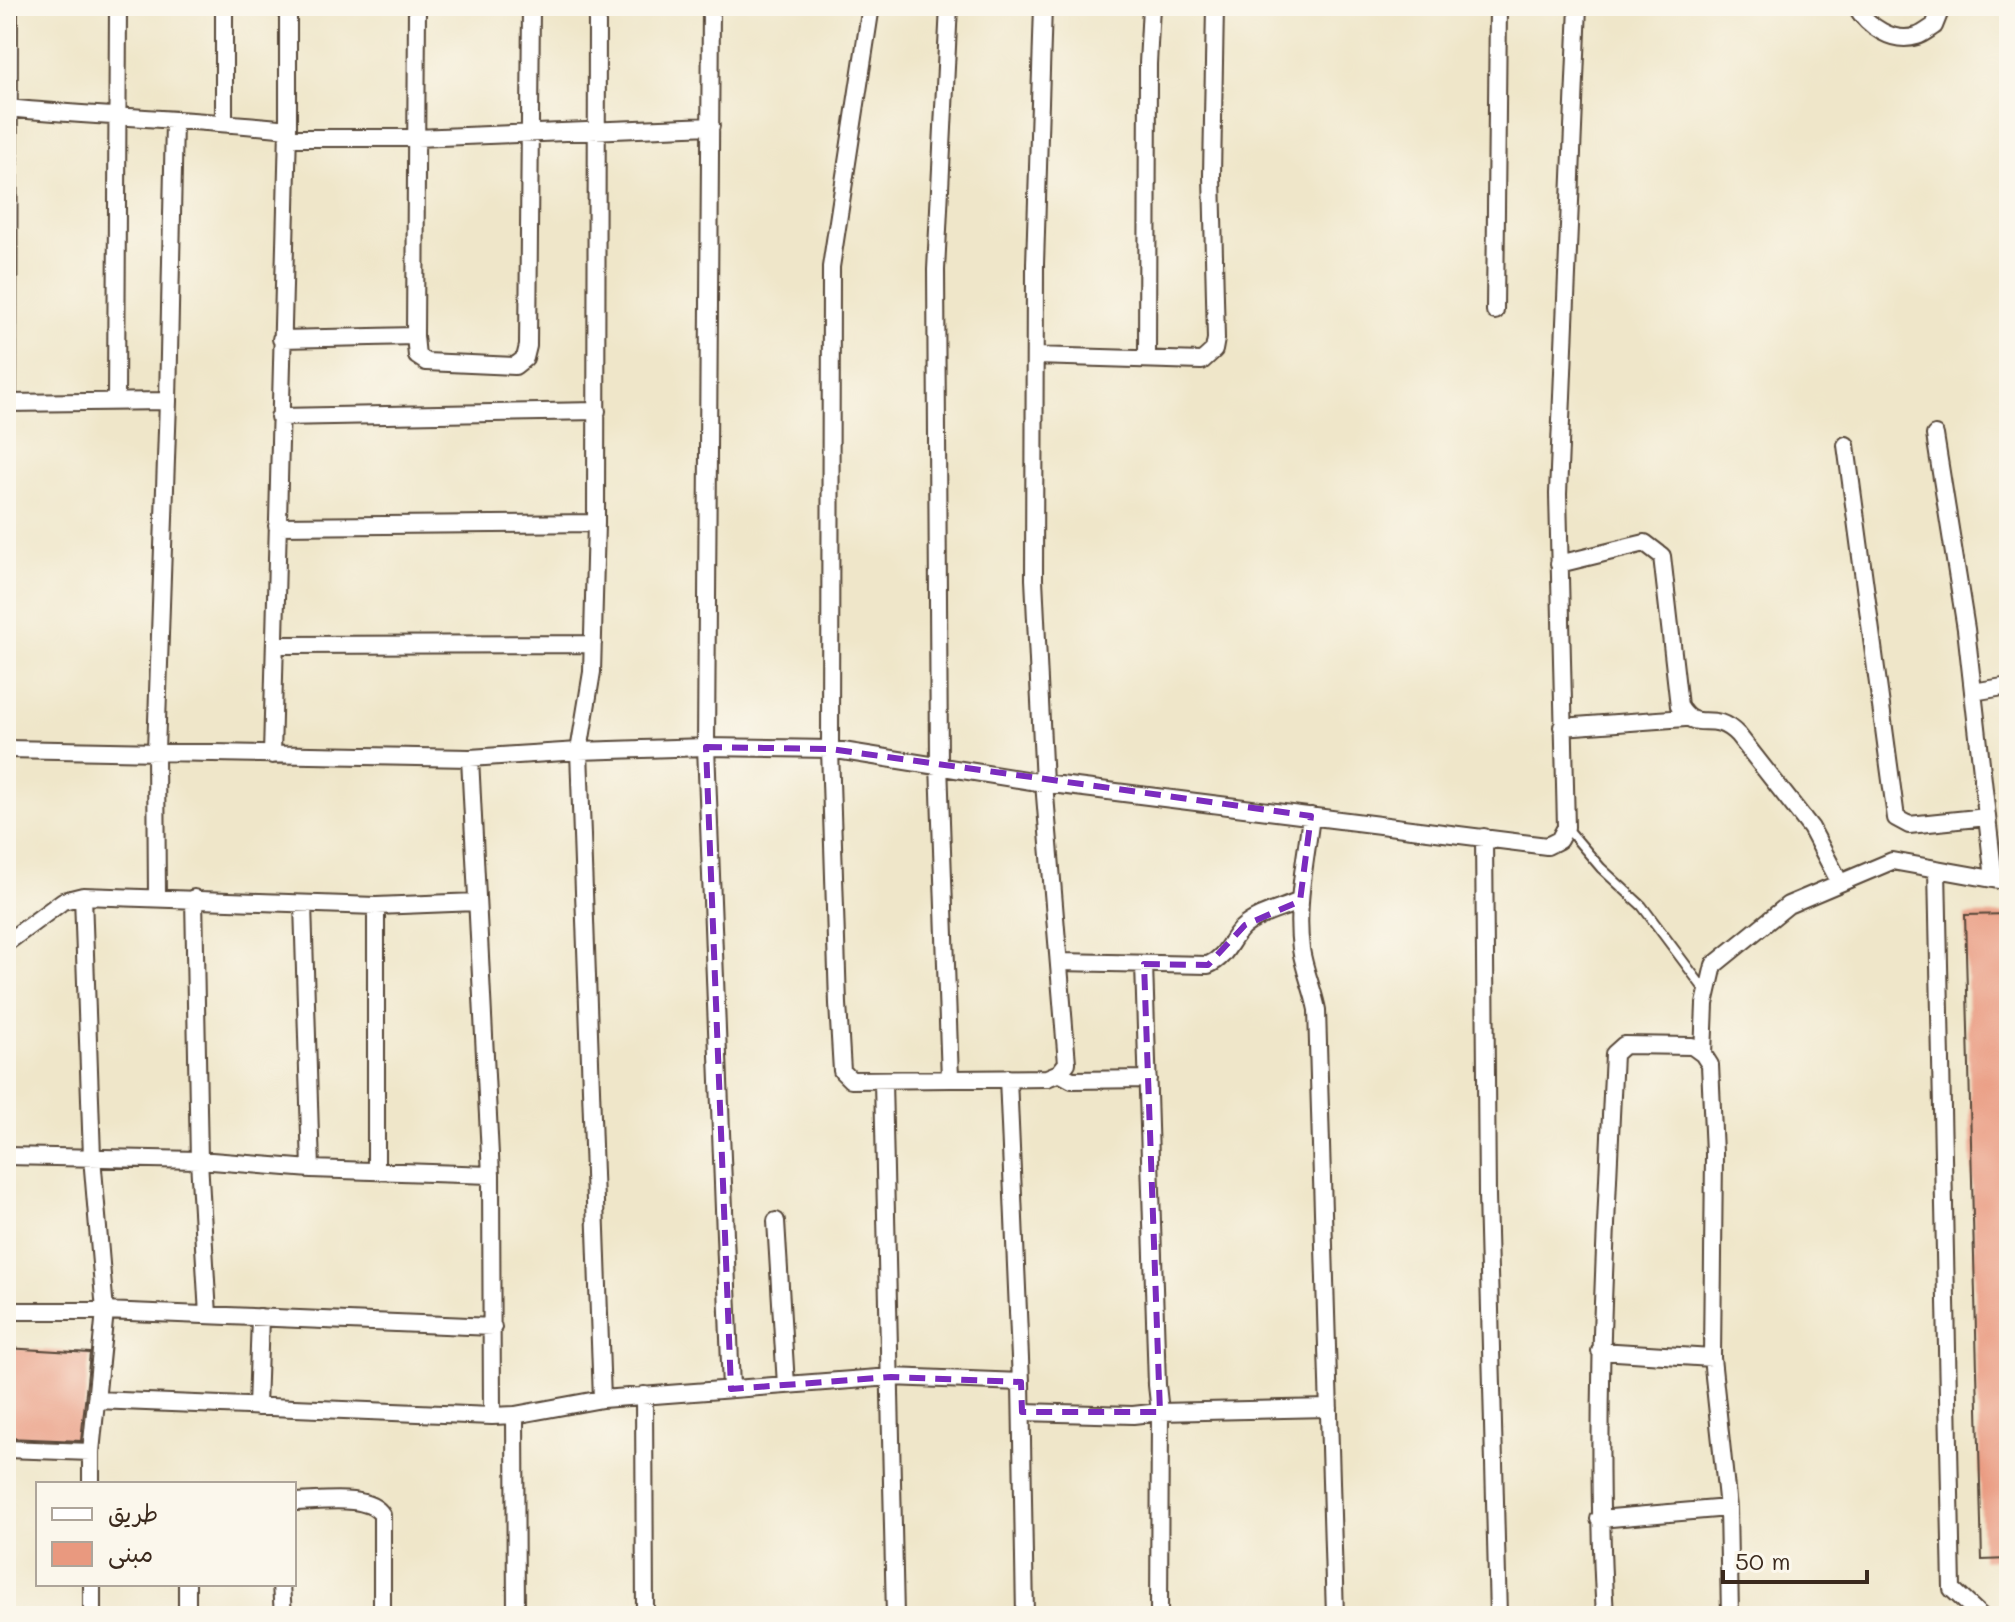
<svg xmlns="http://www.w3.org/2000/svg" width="2015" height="1622" viewBox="0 0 2015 1622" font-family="Mali,'Playpen Sans Arabic',sans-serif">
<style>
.building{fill:#e9997f}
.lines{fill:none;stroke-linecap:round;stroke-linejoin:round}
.service-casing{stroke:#564638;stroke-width:12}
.minor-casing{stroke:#564638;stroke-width:20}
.service{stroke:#fff;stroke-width:8}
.minor{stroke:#fff;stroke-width:16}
.marked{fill:none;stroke:#7b2cbf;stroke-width:6;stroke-dasharray:16 10;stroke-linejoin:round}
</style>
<rect width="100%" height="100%" fill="#fbf7ec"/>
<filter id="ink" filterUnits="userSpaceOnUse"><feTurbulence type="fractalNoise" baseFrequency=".0125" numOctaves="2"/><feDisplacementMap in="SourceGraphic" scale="16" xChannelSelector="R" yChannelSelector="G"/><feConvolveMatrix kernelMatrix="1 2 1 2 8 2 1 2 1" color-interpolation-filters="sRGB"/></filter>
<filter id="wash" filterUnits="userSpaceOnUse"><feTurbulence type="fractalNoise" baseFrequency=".006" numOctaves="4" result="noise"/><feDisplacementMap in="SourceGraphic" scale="32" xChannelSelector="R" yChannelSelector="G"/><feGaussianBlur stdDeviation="1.8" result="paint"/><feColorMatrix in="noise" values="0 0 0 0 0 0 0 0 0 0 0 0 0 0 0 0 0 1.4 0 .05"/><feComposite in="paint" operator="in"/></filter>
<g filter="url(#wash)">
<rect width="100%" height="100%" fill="#efe6c9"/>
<g id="blocks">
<path class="building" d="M2009,914V1559L1982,1560L1965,915Z
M6,1348L90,1353L81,1441L6,1438Z"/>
</g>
</g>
<g filter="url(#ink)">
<use href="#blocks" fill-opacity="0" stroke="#564638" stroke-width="2"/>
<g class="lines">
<g class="service-casing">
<path id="service" d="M1566,827L1601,868L1642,906L1707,993"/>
</g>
<g class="minor-casing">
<path id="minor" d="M224,6V122
M597,6L596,523L592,672L579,751L602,1399
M711,6L706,747L731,1389
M871,6L831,267L830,749L838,1004L842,1071L851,1080L1047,1078L1059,1073L1067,1063L1044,783L1034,579L1035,264L1043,6
M949,6L936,270L939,764L950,1079
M1856,6C1867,26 1893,44 1917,36C1923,34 1929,29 1934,26L1942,6
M6,108C100,117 194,119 288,129
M288,138H416L711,126
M1495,311L1498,6
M415,336L417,356L426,362L515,366L525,358L528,346L531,6
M281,339L415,336L417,6
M1035,356L1202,361L1214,350L1216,339L1212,175L1215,6
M1147,359L1148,64L1151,6
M8,402L9,6
M116,402L118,6
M6,403L168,401
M279,417L597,411
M1935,435L1966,629L1994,879
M1846,445L1896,818L1909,825L1987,817
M277,526L596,523
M1559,564L1645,543L1662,556L1679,706C1696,736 1711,707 1738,735L1811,828L1840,883
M275,645L593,644
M1973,692L2009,686
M1562,727L1685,718
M6,749L470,758L579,751L706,747L830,749L1044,783L1547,846L1559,840L1566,827L1558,494L1578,6
M272,755L288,129V6
M470,758L491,1175L492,1416
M1311,816C1306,859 1295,905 1301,949C1304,970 1313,989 1317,1010L1335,1616
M1484,837L1487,1195L1498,1616
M1937,869L1952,1589L1981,1616
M83,896L92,1157L105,1311L91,1452V1484
M157,897L156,751L168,401L174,122
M194,898L199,1160L208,1315
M303,904L311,1169
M376,906V1171
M6,943L63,901L83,896L376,906L477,902
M1059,962L1208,965C1227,957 1229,941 1242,928C1256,915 1282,909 1300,901
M1703,1054L1705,1004L1714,965L1788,905L1892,861L2009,882
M1059,1073L1072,1080L1148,1079
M883,1081L895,1616
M6,1156L199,1160L311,1169L491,1175
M776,1221L786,1385
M6,1311H105L493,1327
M1600,1351L1712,1358
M1021,1382L1025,1616
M644,1395L645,1616
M96,1400L492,1416L515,1415L602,1399L891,1377L1021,1382L1008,1078
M257,1407L260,1317
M1022,1412L1133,1415L1160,1412L1157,1385L1144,964
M515,1415L516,1616
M6,1449L91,1452
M294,1502C318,1502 369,1493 382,1515V1616
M1599,1519L1728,1508
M92,1584V1616
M187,1584V1616
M281,1584L283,1616
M1159,1616L1160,1412L1329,1408
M1605,1616C1594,1428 1605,1241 1614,1054L1624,1045L1692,1046L1703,1054L1710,1065L1714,1153L1712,1358L1728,1508L1730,1616"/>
</g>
<use href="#service" class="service"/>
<use href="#minor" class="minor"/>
</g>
</g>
<path class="marked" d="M706,747L830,749L1311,816L1300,901L1245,925L1208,965L1144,964L1160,1412H1022L1021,1382L891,1377L731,1389Z"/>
<rect width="2015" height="1622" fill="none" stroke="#fbf7ec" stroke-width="32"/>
<rect x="36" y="1482" width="260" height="104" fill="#fbf7ec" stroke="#aea59a" stroke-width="2"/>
<rect x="52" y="1508" width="40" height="12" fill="#ffffff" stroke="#aea59a" stroke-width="2"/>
<text x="108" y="1522" font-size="24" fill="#3b2a1e">طريق</text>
<rect x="52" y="1542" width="40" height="24" fill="#e9997f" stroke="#aea59a" stroke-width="2"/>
<text x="108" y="1562" font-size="24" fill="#3b2a1e">مبنى</text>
<path d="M1723 1570v12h144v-12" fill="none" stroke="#3b2a1e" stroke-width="4"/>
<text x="1735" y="1570" font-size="24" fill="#3b2a1e" stroke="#fbf7ec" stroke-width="6" paint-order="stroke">50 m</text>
</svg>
